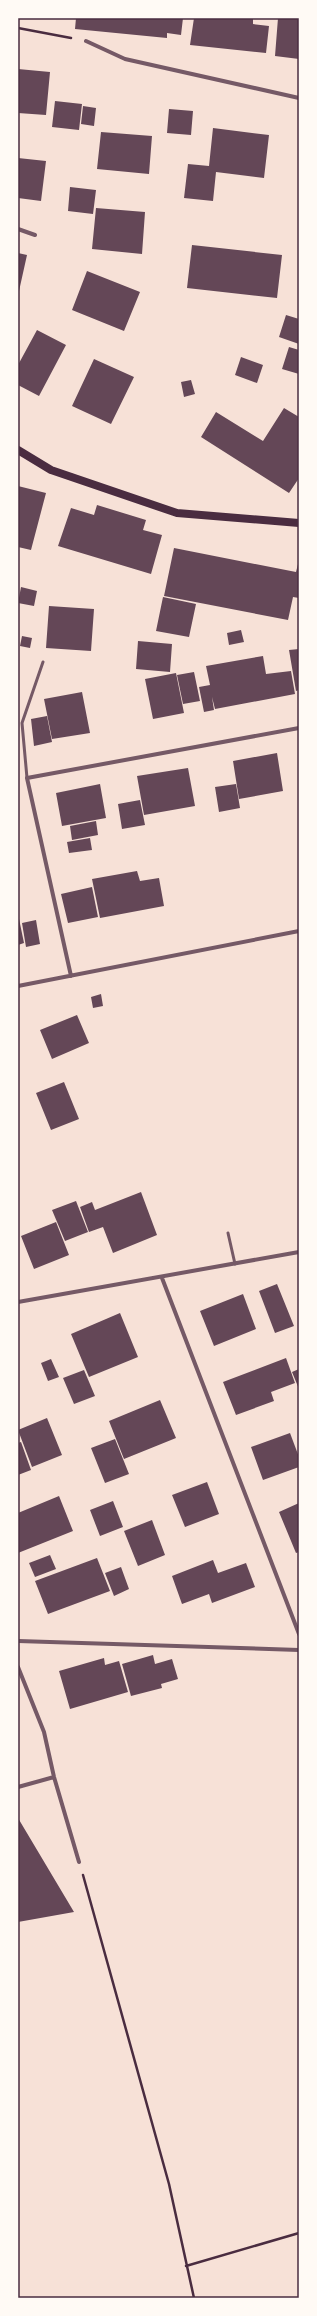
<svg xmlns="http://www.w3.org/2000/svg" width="317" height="2316" viewBox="0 0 317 2316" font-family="Mulish,sans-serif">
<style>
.building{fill:#644757}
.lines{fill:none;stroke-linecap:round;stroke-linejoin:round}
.path{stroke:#4a2c40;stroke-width:2.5}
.service{stroke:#755966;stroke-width:3}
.minor{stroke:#755966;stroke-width:4}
.secondary{stroke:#4a2c40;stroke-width:8}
.neatline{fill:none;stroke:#4a2c40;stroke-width:1.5}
</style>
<rect width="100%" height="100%" fill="#f7e1d7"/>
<path class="building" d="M76,18H183L181,35L167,33V38L75,29Z
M194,18H253V24L269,26L266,53L190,45Z
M278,18H299V59L275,56Z
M18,69L50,72L46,115L18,113Z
M55,101L82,104L79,130L52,127Z
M83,106L96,108L94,126L81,124Z
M169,109L193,111L191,135L167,133Z
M213,128L269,135L264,178L216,172L213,201L184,198L188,164L209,166Z
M101,132L152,136L149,174L97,169Z
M18,158L46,161L41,201L18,198Z
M70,187L96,190L93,214L68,211Z
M96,208L145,212L142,254L92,249Z
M192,245L282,255L277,298L187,288Z
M18,253L27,255L19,291H18Z
M87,271L140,292L124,331L72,310Z
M286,315L299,319V344L279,337Z
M37,330L66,345L39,396L18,385V365Z
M289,347L299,350V374L282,369Z
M241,357L263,365L257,383L235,375Z
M94,359L134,377L111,424L72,406Z
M191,380L195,394L184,397L181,382Z
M284,408L299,417V478L289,493L201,437L216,412L263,441Z
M18,486L46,493L31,550L18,547Z
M97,505L146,520L143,530L162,535L151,574L58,546L71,508L94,515Z
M174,548L296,572L299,560V598L293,597L288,620L164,596Z
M21,587L37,591L34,606L18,603Z
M163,597L196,604L189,637L156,631Z
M49,606L94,609L91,651L46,648Z
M241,630L244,642L229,645L227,633Z
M22,636L32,638L30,648L20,646Z
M138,641L172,644L170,672L136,669Z
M299,649V690L296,691L289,650Z
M263,656L266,674L291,671L295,694L215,709L212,697L214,710L204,712L199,687L210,685L206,666Z
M194,672L200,701L183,704L177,675Z
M176,673L184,713L153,719L145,679Z
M82,692L90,733L52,739L44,699Z
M47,716L52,742L34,746L31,719Z
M277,753L283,791L239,799L233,761Z
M188,768L195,806L144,815L137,776Z
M100,784L106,818L62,826L56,793Z
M236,784L240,808L219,812L215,787Z
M140,800L145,825L122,829L118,804Z
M96,821L98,835L72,840L70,826Z
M90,838L92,850L69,853L67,842Z
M137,871L140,881L159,878L164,906L100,918L92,879Z
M92,887L98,917L68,923L61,894Z
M18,914L24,943L18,945Z
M36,920L40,944L26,947L22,923Z
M101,994L103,1006L93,1008L91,997Z
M77,1015L89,1043L52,1059L40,1030Z
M64,1082L79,1119L51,1130L36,1093Z
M141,1192L157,1235L113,1253L103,1227L89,1232L80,1207L92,1202L95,1210Z
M76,1201L88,1232L65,1241L52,1210Z
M56,1222L69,1255L34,1269L21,1236Z
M277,1284L294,1326L275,1333L259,1291Z
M243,1294L256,1329L214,1346L200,1311Z
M120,1313L138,1357L89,1377L71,1334Z
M286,1358L295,1383L271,1392L274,1401L236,1415L223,1382Z
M51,1359L59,1377L48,1381L41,1363Z
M299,1369V1389L292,1372Z
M84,1370L95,1396L74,1404L63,1378Z
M160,1400L176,1438L124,1459L109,1421Z
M47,1418L62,1455L32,1467L18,1430Z
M290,1433L299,1457V1467L263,1480L251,1447Z
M115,1439L129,1474L105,1483L91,1448Z
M21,1442L31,1470L18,1475V1443Z
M207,1482L219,1514L185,1527L172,1495Z
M59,1496L73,1531L18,1553V1513Z
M113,1501L123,1527L100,1536L90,1510Z
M299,1503V1552L296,1553L279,1512Z
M152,1520L165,1555L138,1566L124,1531Z
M50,1555L56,1569L35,1577L29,1563Z
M97,1558L110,1591L48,1614L35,1581Z
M213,1560L218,1573L246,1563L255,1587L212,1603L209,1594L182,1604L172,1576Z
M121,1567L129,1589L114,1596L105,1573Z
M153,1655L155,1664L172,1659L178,1679L161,1684L162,1688L131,1696L122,1664Z
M104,1658L105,1665L119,1661L128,1692L70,1709L59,1671Z
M18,1818L74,1912L18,1922Z"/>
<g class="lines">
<path class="path" d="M18,28L71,38
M83,1875L169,2184L194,2298
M186,2266L299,2233"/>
<path class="service" d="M27,778L22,723L43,662
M228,1233L235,1264"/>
<path class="minor" d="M86,41L125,59L299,98
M18,229L35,235
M71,976L27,778L299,728
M18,986L299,931
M162,1278L299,1634
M18,1302L299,1252
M18,1641L299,1650
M18,1667L44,1732L54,1777L79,1862
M18,1787L54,1777"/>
<path class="secondary" d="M18,450L51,470L177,513L299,523"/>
</g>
<rect width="317" height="2316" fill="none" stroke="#fffaf5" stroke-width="38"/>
<rect x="19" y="19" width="279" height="2278" class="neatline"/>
</svg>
